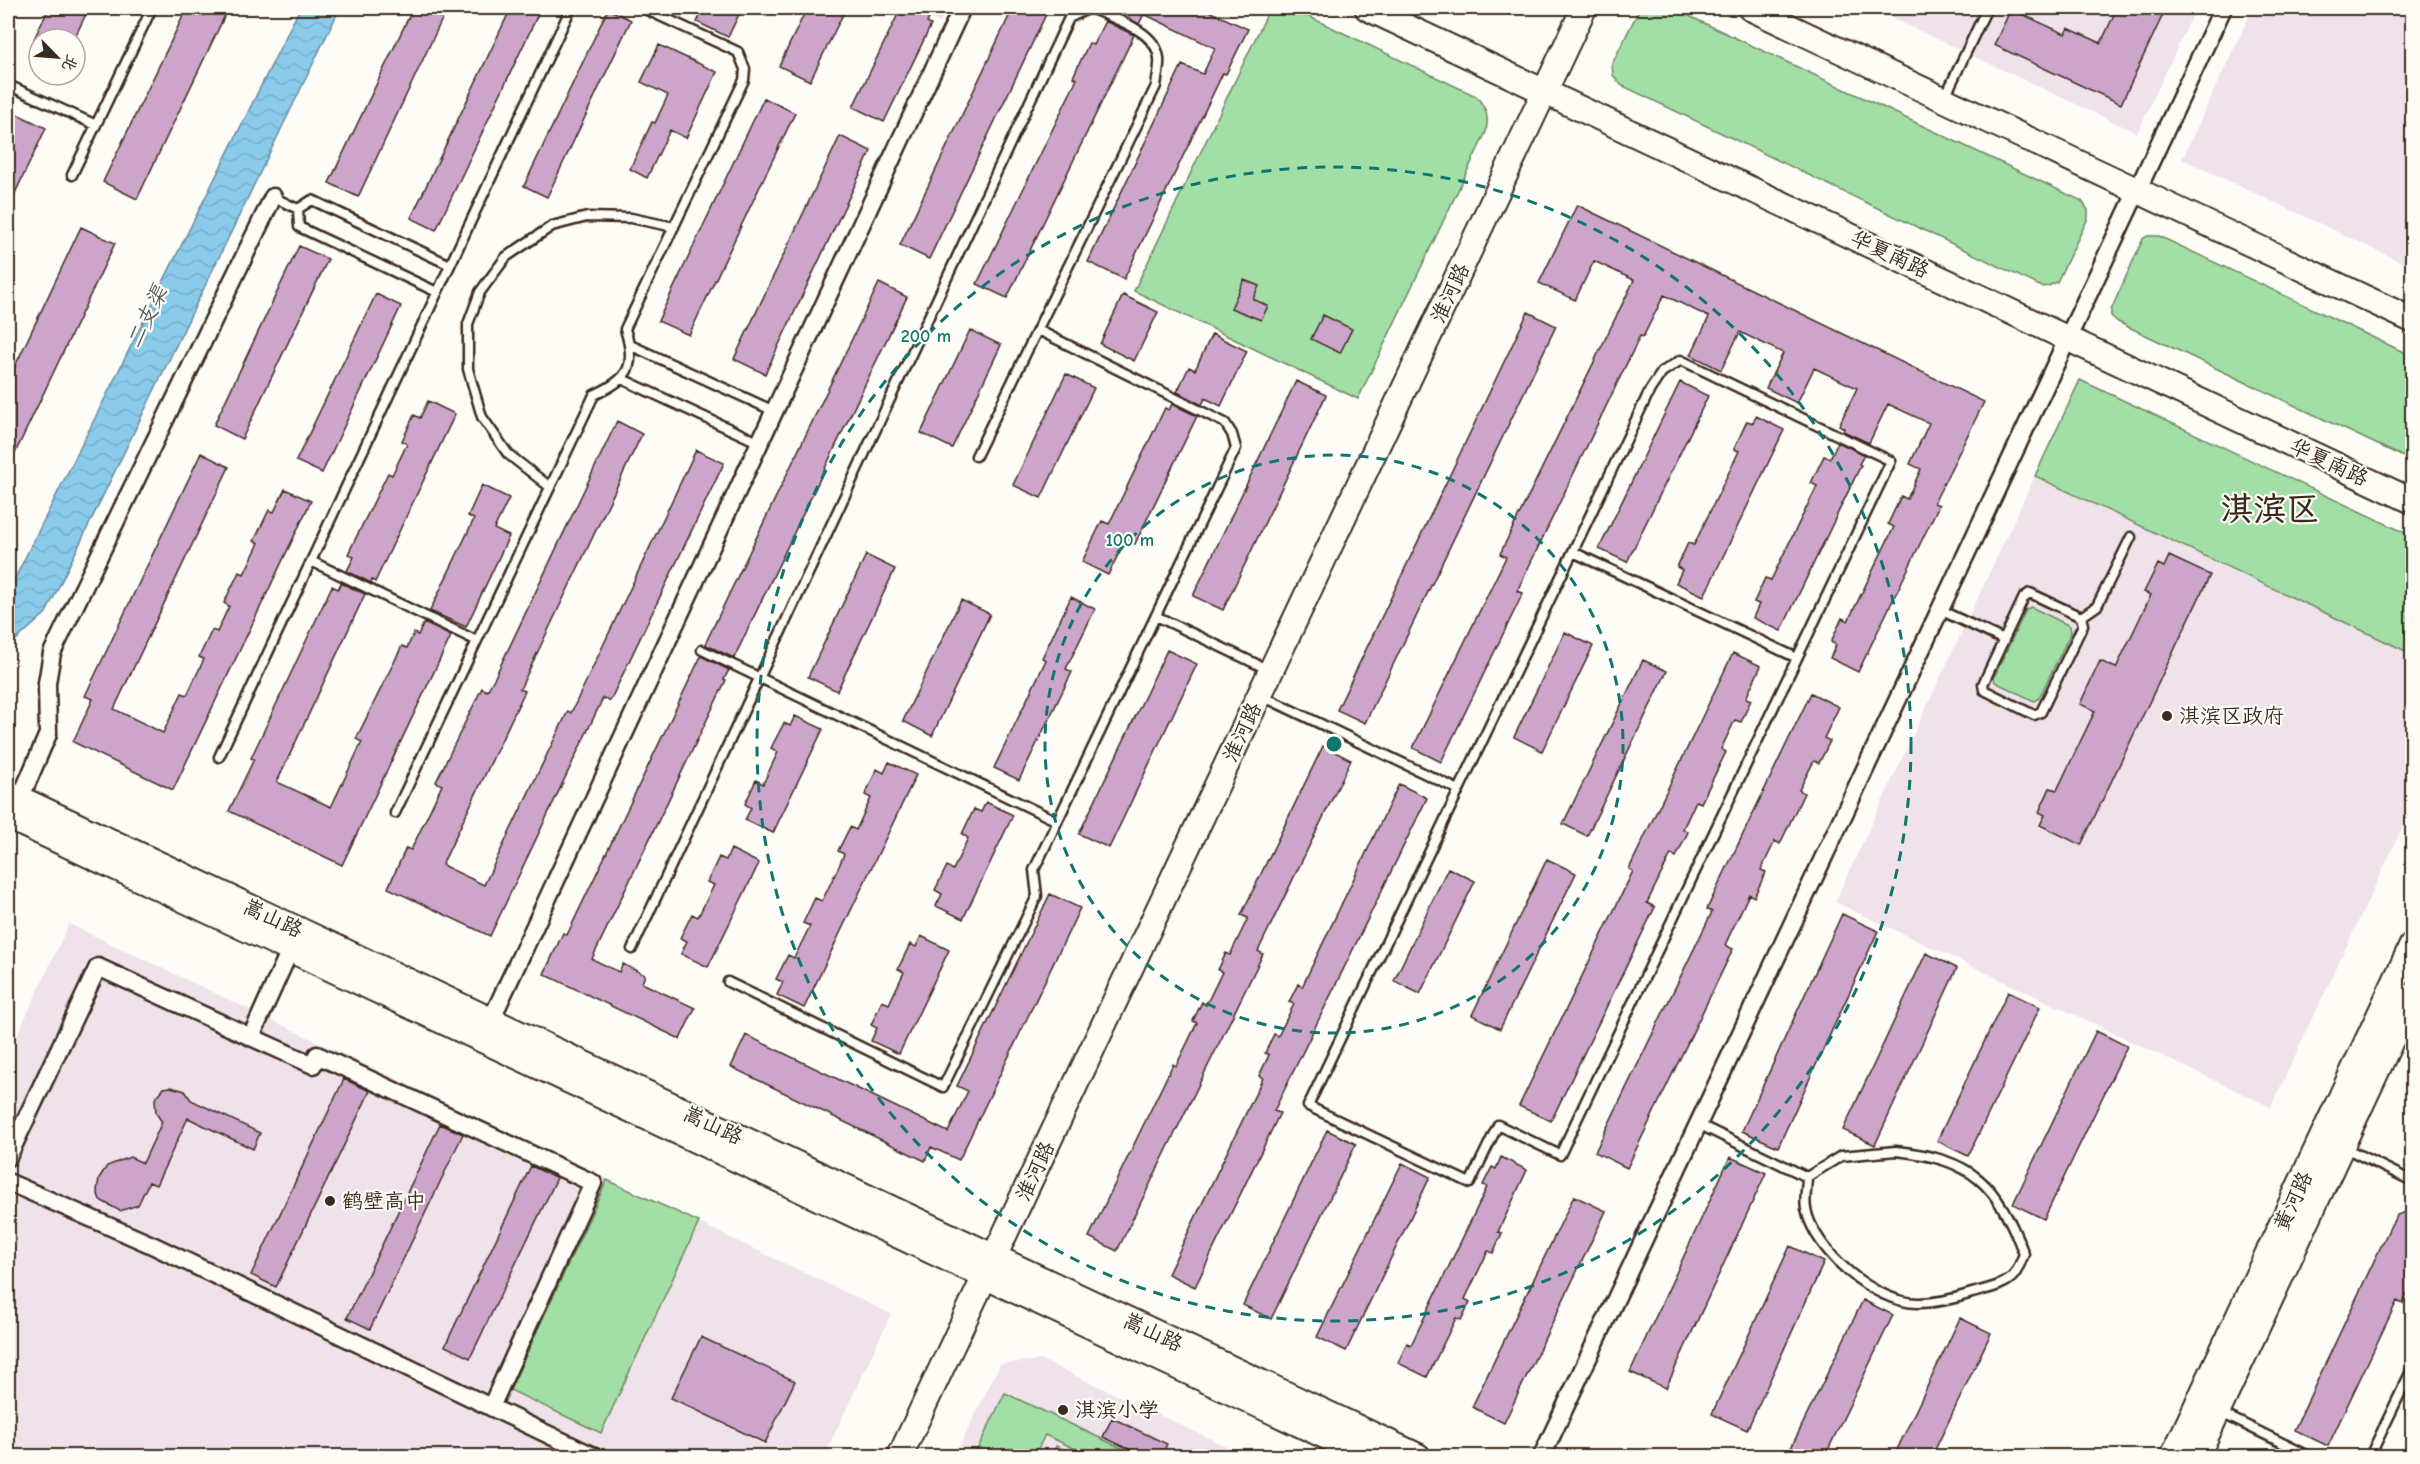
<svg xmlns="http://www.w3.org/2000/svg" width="2420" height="1464" viewBox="0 0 2420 1464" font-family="'Comic Neue','LXGW WenKai TC',sans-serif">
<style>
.built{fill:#efe2ea}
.green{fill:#a2dfa6;stroke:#6e8462;stroke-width:1.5}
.water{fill:url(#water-waves);stroke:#6a8b99;stroke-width:1.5}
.building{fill:#cda5cb;stroke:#3b2a1e;stroke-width:1.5}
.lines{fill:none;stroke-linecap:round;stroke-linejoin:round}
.lane-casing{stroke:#3b2a1e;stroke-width:13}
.street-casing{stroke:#3b2a1e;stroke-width:21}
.secondary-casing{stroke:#3b2a1e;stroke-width:28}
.lane{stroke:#fdfcf7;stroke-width:8}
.street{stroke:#fdfcf7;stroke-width:16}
.secondary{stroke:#fdfcf7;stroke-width:24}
.ring{fill:none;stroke:#0f766e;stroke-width:3;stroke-dasharray:10 8}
.poi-dot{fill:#3b2a1e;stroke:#fdfcf7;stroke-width:2}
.labels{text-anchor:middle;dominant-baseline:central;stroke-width:4.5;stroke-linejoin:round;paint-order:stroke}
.street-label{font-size:21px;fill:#3b2a1e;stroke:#fdfcf7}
.poi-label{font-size:21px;fill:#3b2a1e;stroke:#fdfcf7;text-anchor:start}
.water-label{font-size:22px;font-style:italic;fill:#535a5c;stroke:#fdfcf7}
.town-label{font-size:33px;font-weight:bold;fill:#3b2a1e;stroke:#fdfcf7}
.centre{fill:#0f766e;stroke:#fdfcf7;stroke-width:3}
.ring-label{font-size:18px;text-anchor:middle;font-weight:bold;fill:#0f766e;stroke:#fdfcf7;stroke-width:4.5;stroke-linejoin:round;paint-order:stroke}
</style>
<defs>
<pattern id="water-waves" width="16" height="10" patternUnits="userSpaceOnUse" patternTransform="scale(1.5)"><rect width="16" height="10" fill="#8acbeb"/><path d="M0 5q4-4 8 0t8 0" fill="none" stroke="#78aec9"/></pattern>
</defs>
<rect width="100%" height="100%" fill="#fdfcf7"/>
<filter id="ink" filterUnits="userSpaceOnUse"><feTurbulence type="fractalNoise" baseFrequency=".0167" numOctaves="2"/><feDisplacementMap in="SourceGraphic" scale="12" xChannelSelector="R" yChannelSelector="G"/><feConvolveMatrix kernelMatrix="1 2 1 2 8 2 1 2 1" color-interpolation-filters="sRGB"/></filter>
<g filter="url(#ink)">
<path class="built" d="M907,8H947L940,23Z
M1871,8H2196L2137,133Z
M2253,8H2412V267L2182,159Z
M2035,476L2412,654V807L2271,1107L1835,902Z
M69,924L891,1314L824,1456H8V1055Z
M2412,1131V1159L2402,1154Z
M1042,1360L1247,1456H955L1000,1364Z"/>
<path class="green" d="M1270,8H1291L1476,96C1487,109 1489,116 1486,132L1358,399L1134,291Z
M1640,8H1672L2082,201L2088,210V218L2057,282L2048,286L2042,287L1621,85L1613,75L1612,64Z
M2147,236H2159L2412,356V461L2118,322L2111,316V310L2143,239Z
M2080,380L2412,536V654L2035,476Z
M2031,607L2070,626L2071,632L2039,698L2034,701L1995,682L1994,677L2026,610Z
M607,1180L699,1222L601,1433L510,1390Z
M1005,1393L1138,1456H1091L1045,1435L1034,1456H974Z
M1056,1446L1079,1456H1051Z"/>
<path class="water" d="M300,8H340L46,613L8,647V592Z"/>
<path class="building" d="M49,8H89L74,39H34Z
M187,8H216L226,13L137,199L103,182Z
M413,8H428L444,15L358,197L329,183Z
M511,8H541L436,230L411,218Z
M704,8H742L728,37L697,22Z
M807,8H846L810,81L779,66Z
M901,8H934L927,23L931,25L884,122L853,107Z
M1013,8H1049L929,259L900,245Z
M1111,8H1202L1248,29L1226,74L1223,73L1124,279L1088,262L1182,65L1203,74L1215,48L1144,14L1139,24L1110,10Z
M2117,8H2166L2121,104L1994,45L2011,9L2065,34L2068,28L2101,43Z
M608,9L631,20L547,197L524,186Z
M1105,21L1134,35L1007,298L977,284L1077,79L1073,77L1089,43L1093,45Z
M659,45L717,72L686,138L670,130L647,178L630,169L652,122L655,123L668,95L641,82Z
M764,98L795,113L689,335L658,321Z
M15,113L46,128L8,208V129Z
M840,136L871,151L765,374L734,359Z
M1577,205L1984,402L1934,503L1939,505L1858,672L1830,658L1836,645L1831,642L1842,618L1848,621L1894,527L1888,524L1901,496L1907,499L1921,469L1910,464L1929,423L1888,404L1869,443L1843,431L1844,428L1839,425L1857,388L1814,368L1797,403L1766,388L1783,353L1740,332L1721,370L1691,355L1709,317L1664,295L1643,337L1640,336L1517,591L1523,593L1441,762L1413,748L1506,557L1500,554L1634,280L1594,261L1575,300L1539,283Z
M81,227L115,243L8,468V381Z
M299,246L328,259L242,439L214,425Z
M1244,280L1259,286L1253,299L1268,306L1261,320L1231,308Z
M879,283L907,297L734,658L706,645L707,640Z
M376,294L401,306L322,473L296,461Z
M1123,295L1158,312L1134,361L1100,344Z
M1528,312L1556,326L1365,723L1337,710Z
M1323,315L1352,329L1340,353L1311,339Z
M970,330L1001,345L952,448L921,433Z
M1212,334L1247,351L1221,406L1205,398L1202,405L1177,392L1189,367L1195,370Z
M1066,374L1094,388L1041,498L1013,485Z
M1296,381L1326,395L1223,610L1193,596Z
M1680,382L1708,396L1627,562L1599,549Z
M428,401L455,414L375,582L372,580L371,583L347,571L354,557L348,554L388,473L392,475L407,444L402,441L414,415L420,418Z
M1172,404L1197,416L1135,544L1126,539L1108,575L1082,562L1102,521L1109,524L1165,408L1169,410Z
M1756,416L1784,430L1704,596L1676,583L1682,570L1677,567L1688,543L1694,545L1739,451L1734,449L1747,421L1753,423Z
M617,421L642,434L520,689L525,691L442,865L484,885L568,711L571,713L696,450L724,463L610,701L603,698L490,936L388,888L406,848L411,850L442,785L436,782L453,747L482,688L487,691L495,677Z
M1838,442L1864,455L1859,464L1861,465L1781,631L1753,618L1759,604L1754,602L1765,578L1771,580L1817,486L1811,483L1824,456L1830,458Z
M201,453L229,467L114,709L163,733L182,693L187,695L204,659L199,657L212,630L217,632L229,606L224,603L239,572L244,574L259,543L254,541L269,510L274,512L285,489L311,501L173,790L73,742L93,699L85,696Z
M482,485L509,498L494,529L509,536L466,627L430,611L474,519L468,516Z
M866,555L895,569L837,691L808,677Z
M2169,556L2210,575L2081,845L2040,825L2045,815L2039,812L2050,788L2057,790L2095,711L2080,704L2100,661L2116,668L2151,595L2144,592L2158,564L2164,567Z
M341,583L365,594L277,782L331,807L362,742L356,739L402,646L407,648L414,633L418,635L424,623L451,636L342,865L229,811L254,759L251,758L332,586L338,589Z
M1071,597L1095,609L1066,669L1072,672L1019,780L994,768L1046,660L1042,658Z
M961,600L990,614L932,736L903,721Z
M1565,632L1593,646L1542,751L1514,737Z
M1167,650L1197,664L1109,848L1079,834Z
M1733,653L1761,666L1746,698L1751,700L1741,722L1735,720L1721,749L1726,752L1701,803L1696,801L1683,829L1688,832L1676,857L1671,854L1647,903L1655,907L1551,1121L1519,1106L1633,871L1629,869Z
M701,656L729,670L724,679L726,680L592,959L619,972L623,964L645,975L642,983L695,1008L680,1039L544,974L563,933L567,935Z
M1643,660L1667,671L1587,836L1563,824Z
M1811,693L1839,707L1824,738L1830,741L1819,763L1814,761L1799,790L1804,793L1780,844L1775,841L1761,870L1766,872L1754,897L1749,894L1725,945L1733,949L1627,1168L1595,1152L1712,912L1707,909Z
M795,716L823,729L773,833L745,820L751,808L745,804L756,780L763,784L778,752L771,748L784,723L790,726Z
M1323,746L1351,760L1258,951L1263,954L1117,1251L1089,1237L1173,1064L1176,1066L1197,1023L1193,1021L1202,1002L1206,1005L1222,972L1218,970L1226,953L1230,955L1248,918L1241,915Z
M889,762L916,775L804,1008L777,995L783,982L776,979L788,955L794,958L810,926L803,923L815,898L822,901L839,866L844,854L838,851L850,827L856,830L871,798L865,795L877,769L884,773Z
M1399,784L1427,798L1274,1111L1280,1113L1195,1287L1168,1274L1263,1078L1259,1076L1269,1055L1265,1053L1274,1034L1278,1036L1294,1004L1289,1002L1298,984L1302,987Z
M986,802L1013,815L963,919L936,906L942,894L935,890L947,866L953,870L968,838L962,834L974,809L981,812Z
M731,849L759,863L708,967L681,954L687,941L680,938L692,914L698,917L714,885L707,882L719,857L726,860Z
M1547,859L1576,873L1500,1029L1472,1015Z
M1448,868L1475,881L1420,994L1394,981Z
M1050,894L1080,908L959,1160L931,1147L925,1161L731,1067L746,1035L948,1132L968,1091L957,1086Z
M1842,914L1878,931L1778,1147L1742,1131Z
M921,936L949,950L899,1054L871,1041L877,1028L871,1025L882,1001L889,1004L904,972L898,969L910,944L916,947Z
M1926,953L1957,968L1875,1145L1843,1130Z
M2008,992L2040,1007L1968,1156L1937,1141Z
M2096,1031L2127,1046L2044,1219L2013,1204Z
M344,1079L370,1091L276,1287L251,1275Z
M171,1087L185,1091L191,1100L260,1133L253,1149L188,1118L156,1185L149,1182L138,1205L120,1211L100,1200L97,1191L99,1178L107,1166L130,1157L143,1163L162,1122L156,1113L155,1099L164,1088Z
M440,1124L463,1134L370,1329L347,1318Z
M1327,1130L1356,1144L1271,1319L1243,1305Z
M1501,1157L1527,1170L1498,1232L1502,1233L1493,1253L1488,1251L1465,1299L1470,1302L1461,1320L1456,1318L1427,1377L1398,1363L1407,1343L1411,1345L1487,1187L1483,1185L1492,1167L1496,1169Z
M1730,1157L1766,1173L1666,1388L1630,1372Z
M1402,1163L1430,1177L1346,1351L1317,1337Z
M531,1166L557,1178L470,1358L445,1346Z
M1574,1196L1606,1211L1504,1423L1472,1407Z
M2412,1210V1283L2403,1304L2397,1301L2328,1446L2294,1430L2391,1225L2397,1215Z
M1790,1246L1824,1262L1747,1430L1712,1414Z
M1863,1300L1893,1315L1825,1456H1808L1791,1448Z
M1960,1318L1991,1333L1932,1456H1894Z
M701,1337L795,1381L765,1443L671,1398Z
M1112,1418L1167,1444L1161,1456H1144L1103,1437Z"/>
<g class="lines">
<g class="lane-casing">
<path id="lane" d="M8,85L96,125
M1945,97L1987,8
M72,175L152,8
M273,197L298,209
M437,292L299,227L298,209L312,200L450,265
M630,345L774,411
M1681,360L1891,461L1560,1155L1498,1125L1470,1183L1308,1106L1650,390L1662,372Z
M622,379L760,443
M550,487L508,454L482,417L468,369V324L480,292L506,257L552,226L587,217L631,218L674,227
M1573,552L1797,658
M311,561L477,641
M2030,593L2081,617L2083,625L2041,712L2034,715L1984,690L1983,684L2024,597Z
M1940,610L2004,640
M1156,616L1269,670
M2081,617L2097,606L2131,537
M702,650L1057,821
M1260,695L1459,790
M219,757L571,8
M395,813L594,395C629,379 637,367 625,329L744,80L745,69L738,52L643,8
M632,949L1069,18L1090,8C1112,18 1156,30 1159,58C1160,67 1157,77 1156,86L976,456
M728,982L943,1087L1037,896L1034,870L1236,448L1232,434L1225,423L1038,330
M1698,1124L1807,1177
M2343,1147L2412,1181
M1896,1151C1973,1159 1997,1184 2024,1254C2021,1261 2018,1270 2014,1275C2005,1286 1985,1289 1972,1293C1957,1298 1935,1303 1919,1303C1876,1304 1814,1251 1806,1209C1804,1199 1807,1187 1807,1177L1841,1156Z
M2221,1413L2309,1456
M2370,1456L2412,1369"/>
</g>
<g class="street-casing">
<path id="street" d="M20,799L48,734L47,683L52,653L273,197
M290,950L251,1037L313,1065L317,1055L593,1183L491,1407
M491,1020L962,8
M8,1157L98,967L251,1037
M8,1182L152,1245L593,1456
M1542,1456L2223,8"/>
</g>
<g class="secondary-casing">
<path id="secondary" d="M1367,8L2412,501
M1750,8L2412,320
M8,793L1418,1456
M8,817L1367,1456
M900,1456L1584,8
M2173,1456L2412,945
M2197,1456L2412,996"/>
</g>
<use href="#lane" class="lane"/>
<use href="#street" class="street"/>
<use href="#secondary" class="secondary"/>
</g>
</g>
<g class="ring">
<circle cx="1334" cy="744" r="289"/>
<circle cx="1334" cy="744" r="577"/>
</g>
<g class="poi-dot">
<circle cx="2167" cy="716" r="6"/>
<circle cx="330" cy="1201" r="6"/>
<circle cx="1063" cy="1410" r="6"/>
</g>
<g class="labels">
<g class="street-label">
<text transform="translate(1890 254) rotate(25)">华夏南路</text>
<text transform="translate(1450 293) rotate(-65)">淮河路</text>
<text transform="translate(2329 462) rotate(25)">华夏南路</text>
<text transform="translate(1242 732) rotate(-65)">淮河路</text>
<text transform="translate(273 918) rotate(25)">嵩山路</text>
<text transform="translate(713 1125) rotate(25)">嵩山路</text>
<text transform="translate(1035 1171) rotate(-65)">淮河路</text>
<text transform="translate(2293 1201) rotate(-65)">黄河路</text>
<text transform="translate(1153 1332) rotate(25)">嵩山路</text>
</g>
<g class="poi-label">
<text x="2179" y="716">淇滨区政府</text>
<text x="342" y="1201">鹤壁高中</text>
<text x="1075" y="1410">淇滨小学</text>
</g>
<g class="water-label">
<text transform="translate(147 317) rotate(-64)">二支渠</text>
</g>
<g class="town-label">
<text x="2270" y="509">淇滨区</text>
</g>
</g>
<circle cx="1334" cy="744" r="9" class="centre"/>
<g class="ring-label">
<text x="926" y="342">200 m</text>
<text x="1130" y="546">100 m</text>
</g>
<rect width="2420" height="1464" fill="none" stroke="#fdfcf7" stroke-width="30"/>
<rect x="15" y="15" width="2390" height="1434" fill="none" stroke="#3b2a1e" stroke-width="2" filter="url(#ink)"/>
<g transform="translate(57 57) rotate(115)"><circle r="28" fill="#fdfcf7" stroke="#afa8a0" stroke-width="1.5"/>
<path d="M0-4.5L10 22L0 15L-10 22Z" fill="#3b2a1e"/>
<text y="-9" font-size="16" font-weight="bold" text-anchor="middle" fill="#3b2a1e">北</text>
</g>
</svg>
